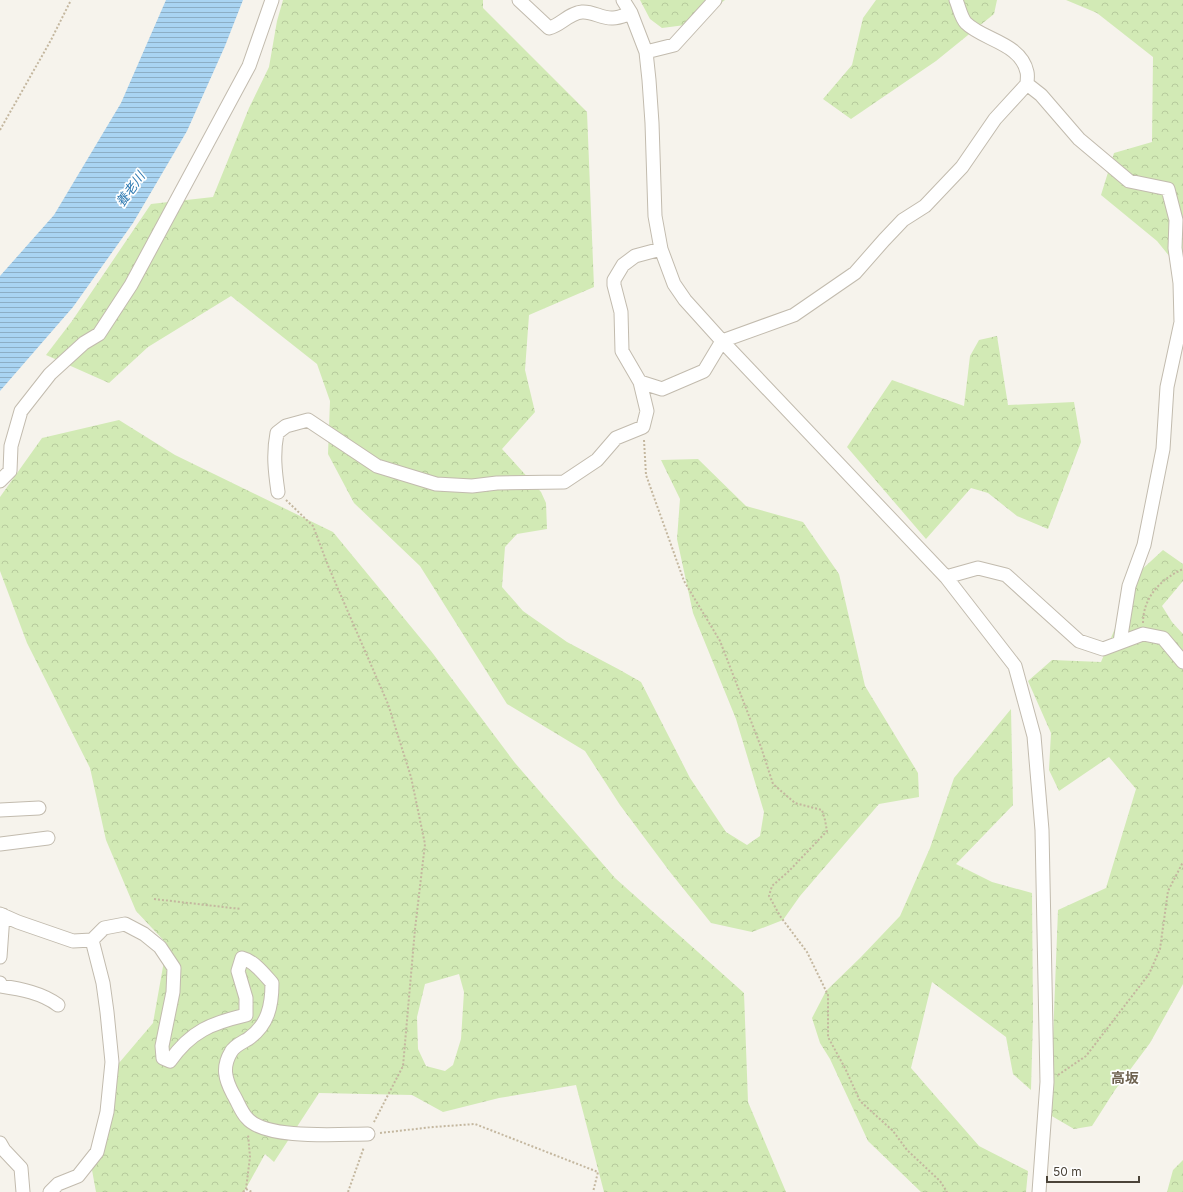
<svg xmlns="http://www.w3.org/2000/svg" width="1183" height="1192" viewBox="0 0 1183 1192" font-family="Inter,'Noto Sans JP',sans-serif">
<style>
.forest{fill:url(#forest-crowns);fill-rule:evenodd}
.water{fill:url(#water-rules)}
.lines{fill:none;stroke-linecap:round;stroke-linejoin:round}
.minor-casing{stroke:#c2bbae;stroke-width:15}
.path{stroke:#c4b79f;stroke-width:2;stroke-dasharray:2 2;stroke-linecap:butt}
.minor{stroke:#fff;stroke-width:13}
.labels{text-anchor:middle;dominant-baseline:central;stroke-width:3.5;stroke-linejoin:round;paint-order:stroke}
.water-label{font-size:13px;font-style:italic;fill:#2e7ab2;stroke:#fff}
.quarter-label{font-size:14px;font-weight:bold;fill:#6e6250;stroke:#fff}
</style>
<defs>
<pattern id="forest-crowns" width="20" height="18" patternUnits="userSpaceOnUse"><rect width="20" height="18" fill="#d2eab5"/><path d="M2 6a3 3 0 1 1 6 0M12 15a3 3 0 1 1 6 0" fill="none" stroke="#b6ca9c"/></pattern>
<pattern id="water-rules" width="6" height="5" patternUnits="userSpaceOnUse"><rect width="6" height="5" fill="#a9d4f2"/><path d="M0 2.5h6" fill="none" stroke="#8caec5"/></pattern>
</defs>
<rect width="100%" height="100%" fill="#f6f3ec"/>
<path class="forest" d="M283,0H483V8L587,112L594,287L529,315L525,370L535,412L502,449L541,492L546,503L547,529L517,534L505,547L502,587L523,611L567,642L620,670L641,682L690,778L726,832L747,845L760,836L764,812L736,719L693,613L677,539L680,499L661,460L698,459L746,506L803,522L839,574L865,686L918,773L919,797L879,804L800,896L783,920L752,932L711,923L670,872L620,805L585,751L507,704L420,566L354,503L328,454L330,401L317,364L231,296L148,347L109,383L46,355L72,321L151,204L213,197L249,108L269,67L277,21Z
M640,0H725L693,24L662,28L650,19Z
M876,0H997L994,14L936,61L851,119L823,99L852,65L863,18Z
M1066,0H1183V273L1157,241L1101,195L1114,153L1152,142L1153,57L1097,13Z
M997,336L1008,405L1074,402L1081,442L1048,529L1017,516L988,493L971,488L926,539L847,447L892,380L964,406L970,356L979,340Z
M119,420L175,455L333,532L431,651L515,763L615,878L744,993L748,1102L786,1192H604L576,1085L499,1098L443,1112L412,1095L319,1093L274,1162L265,1154L244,1192H96L92,1170L119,1063L153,1023L167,944L136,911L106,840L90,768L27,643L0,571V497L42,438ZM459,974L464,992L461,1039L453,1065L445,1071L426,1066L418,1049L417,1017L425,984Z
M1163,550L1183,564V581L1162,606L1172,622L1183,634V984L1150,1043L1115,1090L1092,1126L1074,1129L1050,1115L1058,910L1106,888L1136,789L1109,757L1059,791L1049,770L1051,733L1028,681L1052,660L1101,662L1138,573Z
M1011,709L1013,805L956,864L992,882L1032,893L1033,1017L1031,1090L1013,1074L1006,1037L932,982L911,1068L979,1146L1028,1171L1026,1192H921L868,1141L830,1059L820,1043L812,1018L826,991L861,957L900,916L930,848L954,778Z
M1183,1160V1192H1167L1173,1170Z"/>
<path class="water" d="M166,0H243L225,46L187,131L133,223L73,307L0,391V276L54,215L121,103Z"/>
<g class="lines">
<g class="minor-casing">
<path id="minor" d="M519,0L549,28C561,25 569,13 582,12C593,11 602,19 613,18C619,18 625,15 631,13
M623,0L631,13L646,52L649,80L652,123L655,216L661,249L674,284L685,300L722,341L946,577L1015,666L1034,736L1042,830L1047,1082L1039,1192
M646,52L674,45L715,0
M1027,84L1041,95L1079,139L1129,181L1168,189L1176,220L1175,248L1180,283L1181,322L1167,387L1163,449L1144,545L1129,586L1120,642
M640,382L662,389L704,371L722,341L794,315L855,273L884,240L903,220L925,206L962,167L995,119L1027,84C1027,80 1028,76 1027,72C1021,43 983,40 966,23C961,18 959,7 956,0
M0,481L10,471L11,446L21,411L50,374L84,343L99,334L131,285L249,66L272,0
M278,492C275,471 273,454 277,433L286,426L308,420L377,466L436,484L472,486L497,483L564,482L597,460L616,438L643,427L647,411L640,382L622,351L621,312L614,285V280L623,265L635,256L661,249
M946,577L978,568L1006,575L1079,641L1103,649L1143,634L1163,638L1183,662
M0,810L39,808
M0,844L48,838
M0,914L18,922L73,941L92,940L104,928L125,924L144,934L160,947L174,968L173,992L162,1046L163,1058L170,1061C191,1031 212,1023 246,1015V998L238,971L242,958C254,961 264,974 272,983C272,1006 268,1025 248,1039C243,1042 234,1046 231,1052C222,1067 225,1079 233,1094C238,1102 241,1112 247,1118C265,1140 341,1134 368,1134
M0,957L3,915
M0,983L1,986C21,989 42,993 58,1005
M0,1143L4,1150L21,1168L23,1192
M50,1192L58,1184L78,1176L97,1152L107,1112L112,1062L107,1012L103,983L92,940"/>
</g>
<path class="path" d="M0,130L51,40L71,0
M644,440L646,475L684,581L720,641L761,747L773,784L795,803L822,810L825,820L827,831L789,871L772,886L769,896L780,916L807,952L828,995V1037L845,1068L860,1101L893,1131L907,1150L940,1181L947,1192
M286,500L313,526L329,568L388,704L411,777L425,844L415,929L403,1066L373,1124
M1143,623C1143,597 1161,579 1183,569
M154,899L241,909
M1058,1075L1086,1056L1149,974L1160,949L1168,891L1183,862
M380,1133L433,1127L475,1124L598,1172L593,1192
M246,1189L252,1192
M243,1192L246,1189L250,1157L248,1134
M348,1192L364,1147"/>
<use href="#minor" class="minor"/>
</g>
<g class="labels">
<g class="water-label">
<text transform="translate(130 189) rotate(-54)">養老川</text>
</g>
<g class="quarter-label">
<text x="1125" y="1077">高坂</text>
</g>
</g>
<path d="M1047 1176v6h92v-6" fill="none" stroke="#4b4439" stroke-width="2"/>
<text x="1053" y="1176" font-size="12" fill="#4b4439" stroke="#ffffff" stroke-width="3" paint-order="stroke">50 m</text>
</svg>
